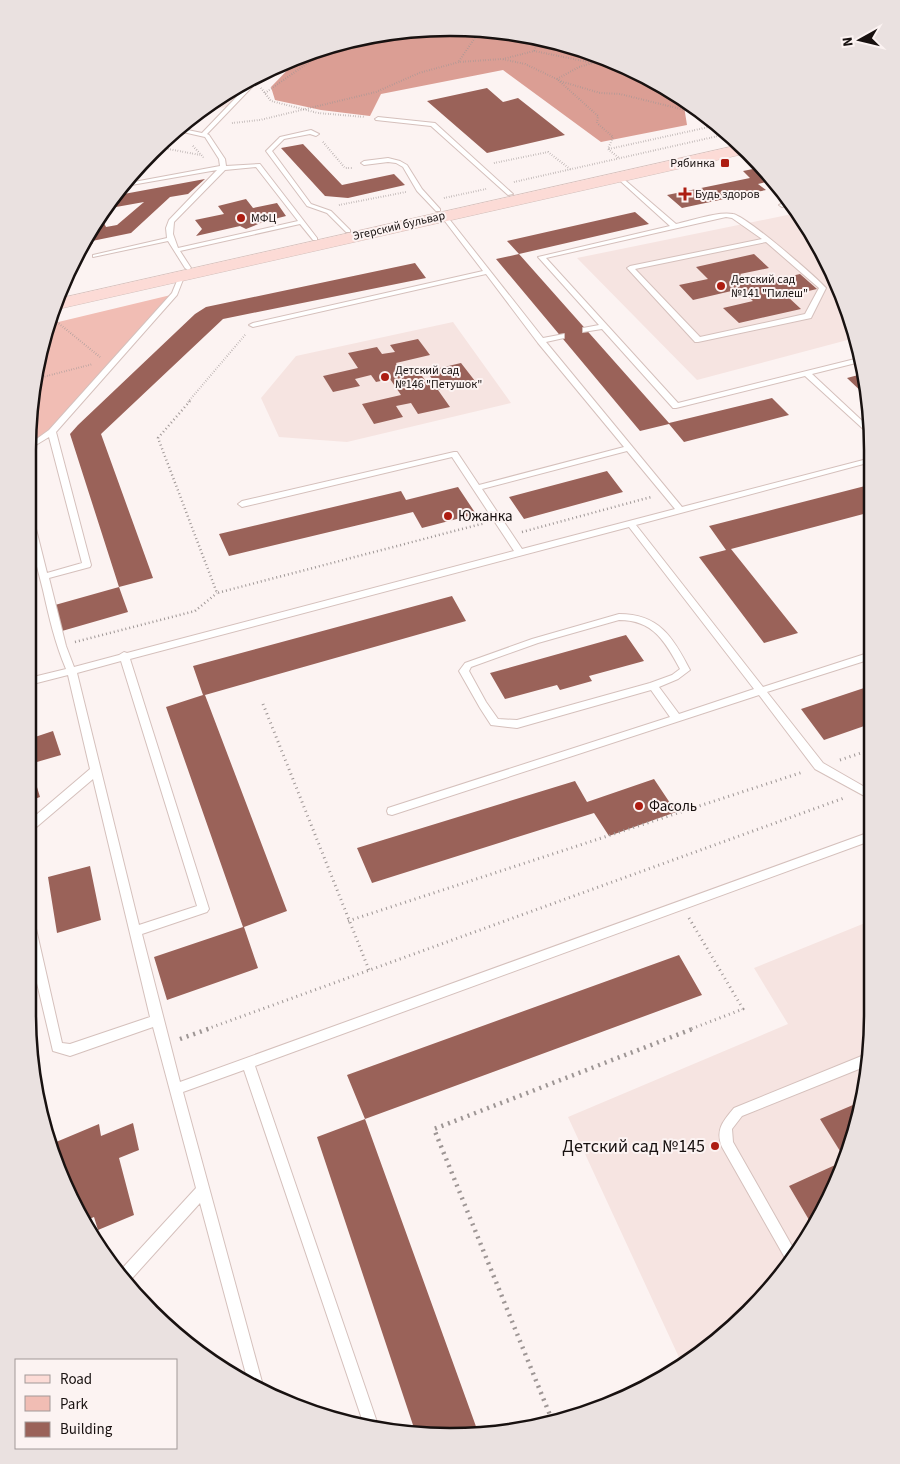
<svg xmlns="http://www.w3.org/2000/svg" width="900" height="1464" viewBox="0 0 900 1464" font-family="'Source Sans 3',sans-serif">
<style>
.built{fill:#f6e4e1}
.green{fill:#f1bdb4}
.forest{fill:#db9e94}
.building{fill:#9a6259}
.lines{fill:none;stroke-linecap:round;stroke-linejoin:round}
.service-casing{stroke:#d5c0bc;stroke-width:2}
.secondary-casing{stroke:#d5c0bc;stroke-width:1}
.path-far3{stroke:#9e9695;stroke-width:2;stroke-dasharray:0.5 2;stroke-linecap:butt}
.path-far2{stroke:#9e9695;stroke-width:2.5;stroke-dasharray:1 3;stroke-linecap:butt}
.path-far1{stroke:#9e9695;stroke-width:3;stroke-dasharray:1 4;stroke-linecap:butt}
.path{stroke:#9e9695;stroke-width:4.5;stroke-dasharray:2 5;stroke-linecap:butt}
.service{fill:#fff;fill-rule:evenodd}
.secondary{fill:#fcdbd6;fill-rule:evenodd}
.poi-dot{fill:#ad1d12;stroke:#fcf3f2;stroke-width:2}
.labels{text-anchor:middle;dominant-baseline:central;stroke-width:4;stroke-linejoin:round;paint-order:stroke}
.far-poi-label{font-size:12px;fill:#181110;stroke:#fcf3f2;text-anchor:start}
.far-street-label{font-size:12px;fill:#181110;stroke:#fcf3f2}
.poi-label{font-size:15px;fill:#181110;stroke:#fcf3f2;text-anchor:start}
.near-poi-label{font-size:18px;fill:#181110;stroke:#fcf3f2;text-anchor:end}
.rim{fill:none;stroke:#181110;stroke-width:2.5}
</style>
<rect width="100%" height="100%" fill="#fcf3f2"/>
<path class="built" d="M235,87L240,92L226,107L200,112Z
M797,213L816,239L850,314L855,338L697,380L577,258Z
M453,322L511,403L347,442L279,437L261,398L296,356Z
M870,921L869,1069L840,1175L785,1271L683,1366L568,1117L788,1024L754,968Z"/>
<path class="green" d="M175,294L52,432L31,446V395L50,324Z"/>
<path class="forest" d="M477,28L559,42L637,71L683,100L687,125L601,142L503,70L381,94L370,116L321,110L275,100L271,87L301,56L314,50L395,31Z"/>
<path class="building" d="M487,88L503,102L518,98L565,135L487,153L427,101Z
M303,144L342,185L394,174L405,185L348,198L325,196L281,148Z
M763,167L774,180L758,184L766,190L682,208L667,195L750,178L743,171Z
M205,179L188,194L170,197L131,233L92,241L93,243L88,248L82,249L101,217L106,227L117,225L144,202L105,209L113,196Z
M246,199L253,208L277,203L286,216L263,222L246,229L240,226L196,236L202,229L195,220L224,214L218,206Z
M635,212L649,224L519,254L507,241Z
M519,254L669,423L772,398L789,415L684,442L669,424L640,431L496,259Z
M754,254L769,268L740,274L752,285L800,274L817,289L787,296L801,309L739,323L723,308L753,301L740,289L693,300L679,285L708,279L696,267Z
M415,263L426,278L223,319L101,434L153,578L119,587L70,434L78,425L195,314L206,307Z
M418,339L430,355L396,363L404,375L419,372L425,380L432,379L427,371L461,363L475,381L438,390L450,407L418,414L411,403L396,406L403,417L374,424L362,404L401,395L390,379L376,382L371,375L355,379L360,386L333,392L323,376L358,368L348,353L377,347L382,354L395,352L390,345Z
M862,374L864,383L867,397L847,378Z
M607,471L623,492L524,519L509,497Z
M869,485L871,488V512L731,549L798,633L764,643L699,557L726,550L709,526Z
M458,487L476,514L422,528L413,512L229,556L219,534L401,491L406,500Z
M119,587L128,612L62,631L55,605Z
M452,596L466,621L205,695L287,911L244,927L258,968L167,1000L154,957L243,927L166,707L203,695L193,666Z
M626,635L644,661L589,676L592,681L560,690L557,685L505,699L490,673Z
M870,686V724L824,740L801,709Z
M53,731L61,755L30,764L40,797L29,801V739Z
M654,779L676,812L609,836L594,813L372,883L357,848L575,781L587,802Z
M90,866L101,920L57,933L48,877Z
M679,955L702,995L365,1119L347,1075Z
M860,1102L854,1123L845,1159L820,1119Z
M365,1119L478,1432L450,1436L415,1431L317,1137Z
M133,1123L139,1150L119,1158L134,1215L98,1230L94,1217L87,1220L49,1145L99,1124L101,1136Z
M844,1161L840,1175L812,1225L789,1186Z"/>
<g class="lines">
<g class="service-casing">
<path id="service" d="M248,85L253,86L207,134L209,135L225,159L226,166L260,164L317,238V240H313L300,224L180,251L191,268L188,270L185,268L168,241L93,257V255L167,238L166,228L169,220L217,170L120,187L123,184L220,166L219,159L205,137L174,130L178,128L202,133ZM256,167L298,221L178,248L173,234L174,222L225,170Z
M230,91L231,92L222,103L211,104Z
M378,117L435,123L513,194L508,195L431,126L376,120L375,119Z
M311,130L319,134L316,136L310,134L284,139L272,151L311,204L331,211L350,230V232H346L327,213L307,206L266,151L280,137Z
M388,158L400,161L407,165L422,189L440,209V211H436L417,191L403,167L396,163L388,162L364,165L361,163L364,161Z
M619,175L676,224C691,221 718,211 733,214C746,216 815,276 826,288L811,318L698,342H695L627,268L630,266L762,239L732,218L726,217L546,258L678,403L859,358L860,362L812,374L872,430V437L805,376L676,408H673L602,329L583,332V328L599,325L538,257L670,226L617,178V176ZM766,242L819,288L805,314L700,337L635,269Z
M789,201L791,205L782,207L779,205Z
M444,214L446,215L543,338L564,334V338L546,342L682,507L871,458V462L636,525L763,687L871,652V659L767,692L823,763L870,790V799L815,769L759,695L392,815L388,814L387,811L388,808L670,717L651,690L517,728L491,725L480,708L459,671L465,663L532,639L619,614C659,614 673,637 690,670L678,679L659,687L679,714L754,689L629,527L130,659L209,909L207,912L142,934L180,1082L870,832V841L255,1066L378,1425L363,1422L244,1070L183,1092L262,1382L261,1386L247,1378L200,1203L127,1284L117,1274L196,1188L153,1027L70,1056L53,1051L28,945V915L32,917L34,920L62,1043L70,1044L150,1017L93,779L33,830L29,831V821L90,769L68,675L29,685V678L66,669C55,643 49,617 43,590C37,566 30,544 30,518L34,521L47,573L82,563L49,437L31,448V443L49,430L172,293L179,276H183L184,277L177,295L56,432L91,565L90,567L49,578L66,646L74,667L119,655L124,652L127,653L514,551L452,457L242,507L238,504L242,501L454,452H457L479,485L624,447L538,343L486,274L253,327L249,325L253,323L483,271L441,216ZM627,451L675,509L522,549L482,489ZM619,620C653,620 665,641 680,669L672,675L650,683L517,720L498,719L486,702L469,671L471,667L538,643ZM121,661L197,906L139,925L77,673Z
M869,1053V1065L742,1116L732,1129L733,1142L796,1253L789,1265L722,1147C715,1130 723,1121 734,1108Z"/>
</g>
<g class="secondary-casing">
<path id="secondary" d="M739,145L748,153L54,310L57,299Z"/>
</g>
<path class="path-far3" d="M534,51L593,63
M503,59L534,51L538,38
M606,59L579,67L557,79L598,116L597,123L613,137L608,149L619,158
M459,61L481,29
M261,88L271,101L318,113L365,117
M265,93L332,46
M232,123L260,120L376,92L419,73L459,62L502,59L525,64L563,82L600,93L620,94L709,116
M323,142L345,168H352
M193,146L204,158
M158,147L200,155
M609,149L718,125
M494,163L548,152L570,169
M749,165L759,163
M514,182L727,134
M444,198L486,189
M339,205L406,192
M76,260L84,258
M57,322L100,357
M50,323L58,322
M35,379L93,364
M188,402L245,335"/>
<path class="path-far2" d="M190,401L158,438L217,593L485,523
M522,532L651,497
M75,642L195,611L217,593"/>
<path class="path-far1" d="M263,704L369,970
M840,760L870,750
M689,918L743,1009L691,1029
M348,921L803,772
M207,1029L844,798"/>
<path class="path" d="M180,1039L211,1028
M552,1420L434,1129L695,1028"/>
<use href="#service" class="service"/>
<use href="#secondary" class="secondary"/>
</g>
<g class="poi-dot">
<rect x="720" y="158" width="10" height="10" rx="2.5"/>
<path d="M682.5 186.5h5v5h5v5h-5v5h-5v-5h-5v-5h5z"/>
<circle cx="241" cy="218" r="5"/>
<circle cx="721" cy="286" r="5"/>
<circle cx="385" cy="377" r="5"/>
<circle cx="448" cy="516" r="5"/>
<circle cx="639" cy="806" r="5"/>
<circle cx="715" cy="1146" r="5"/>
</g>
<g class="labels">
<g class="far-poi-label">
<text x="715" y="163" text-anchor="end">Рябинка</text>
<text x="695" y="194">Будь здоров</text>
<text x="251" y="218">МФЦ</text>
<text x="731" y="279">Детский сад<tspan x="731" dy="14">№141 "Пилеш"</tspan></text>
<text x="395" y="370">Детский сад<tspan x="395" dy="14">№146 "Петушок"</tspan></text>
</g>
<g class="far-street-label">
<text transform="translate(399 226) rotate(-13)">Эгерский бульвар</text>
</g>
<g class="poi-label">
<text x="458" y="516">Южанка</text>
<text x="649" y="806">Фасоль</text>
</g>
<g class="near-poi-label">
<text x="705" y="1146">Детский сад №145</text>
</g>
</g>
<path d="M0 0H900V1464H0ZM450 36H450A414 414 0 0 1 864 450V1014A414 414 0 0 1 450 1428H450A414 414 0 0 1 36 1014V450A414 414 0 0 1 450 36Z" fill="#eae1e0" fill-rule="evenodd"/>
<path class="rim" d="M450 36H450A414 414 0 0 1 864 450V1014A414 414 0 0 1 450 1428H450A414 414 0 0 1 36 1014V450A414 414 0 0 1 450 36Z"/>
<rect x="15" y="1359" width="162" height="90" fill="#fcf3f2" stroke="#a19998"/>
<rect x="25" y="1375" width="25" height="8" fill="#fcdbd6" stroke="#a19998"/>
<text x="60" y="1384" font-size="15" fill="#181110">Road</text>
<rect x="25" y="1396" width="25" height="15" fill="#f1bdb4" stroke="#a19998"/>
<text x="60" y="1409" font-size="15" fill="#181110">Park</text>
<rect x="25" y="1422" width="25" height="15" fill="#9a6259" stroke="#a19998"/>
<text x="60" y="1434" font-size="15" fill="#181110">Building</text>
<g transform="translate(860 40) rotate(262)" stroke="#fcf3f2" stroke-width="4" paint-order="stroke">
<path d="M0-4L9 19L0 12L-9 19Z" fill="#181110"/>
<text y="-8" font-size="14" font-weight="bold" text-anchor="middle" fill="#181110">N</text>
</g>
</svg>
